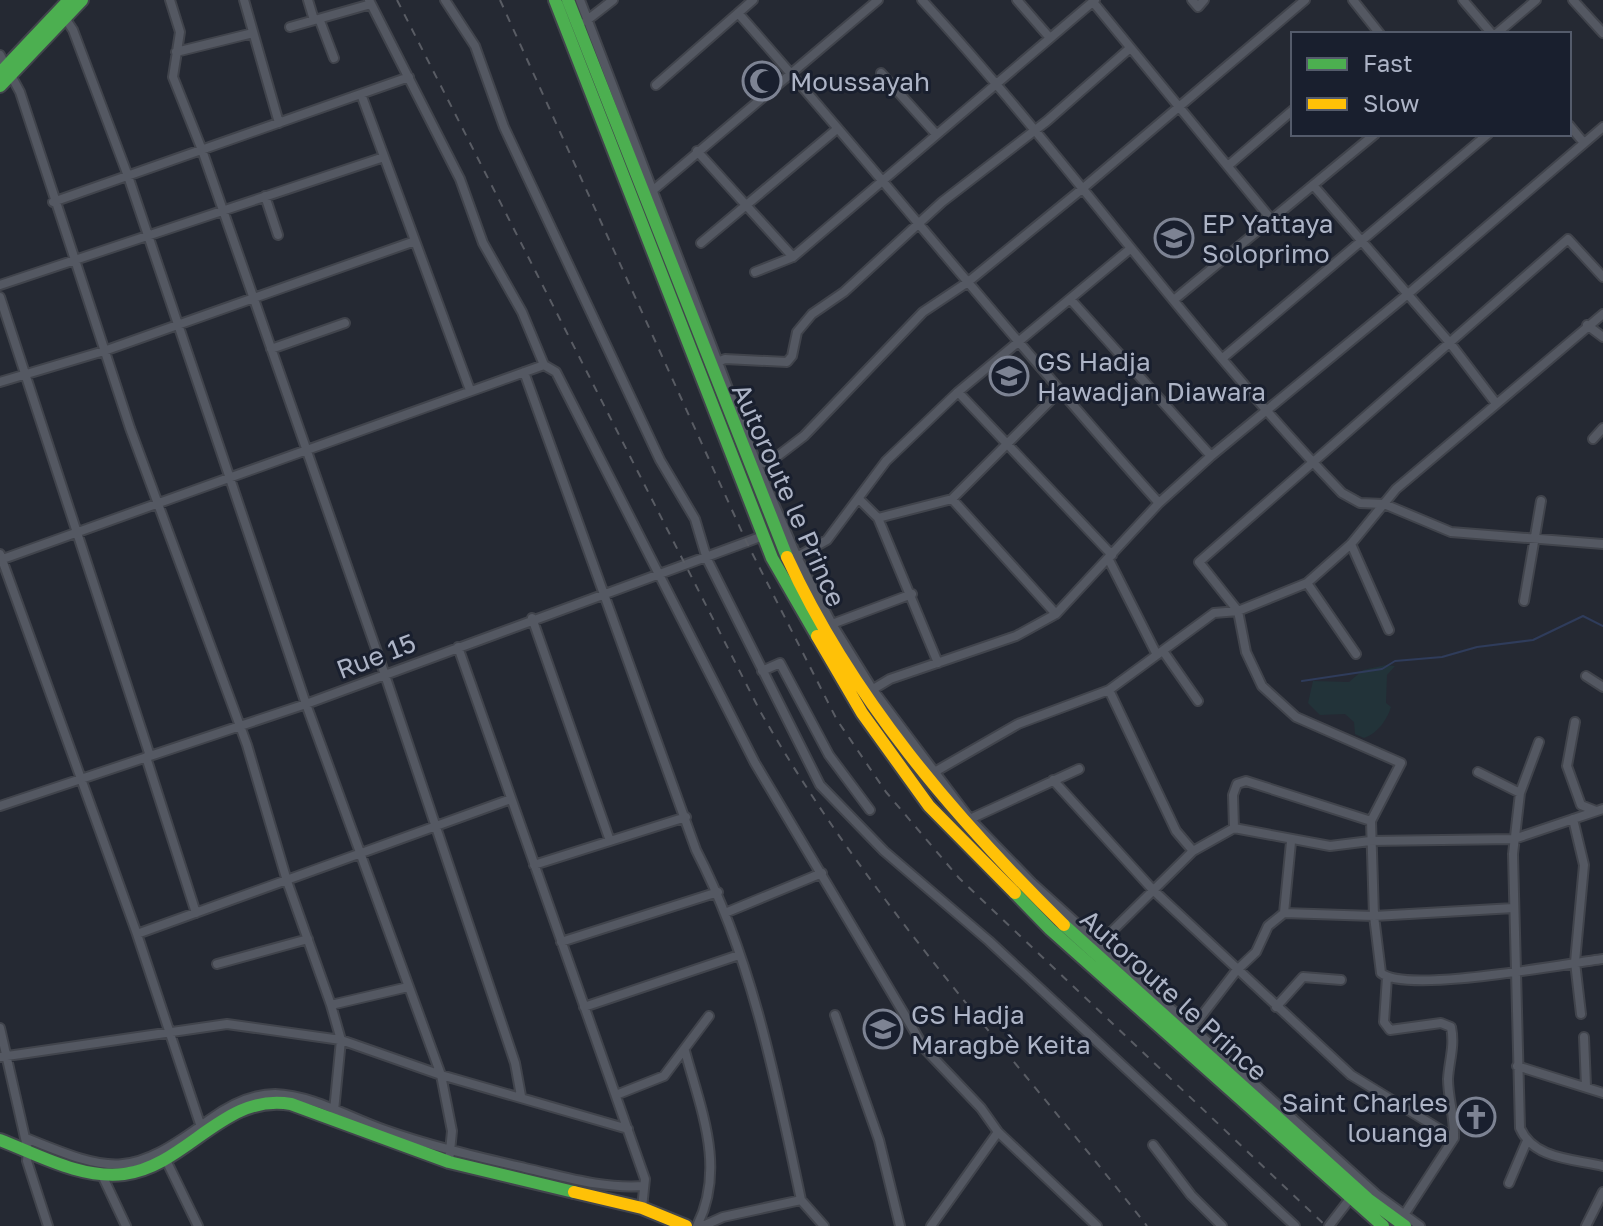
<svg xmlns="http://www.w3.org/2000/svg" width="1603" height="1226" viewBox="0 0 1603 1226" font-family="'Golos Text',sans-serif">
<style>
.green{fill:#223339}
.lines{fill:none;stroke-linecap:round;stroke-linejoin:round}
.stream{stroke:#2f3c5b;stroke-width:2}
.street-casing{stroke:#41444c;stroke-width:12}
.fast-casing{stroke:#41444c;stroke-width:16}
.slow-casing{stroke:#41444c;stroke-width:16}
.street{stroke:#545862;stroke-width:8}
.fast{stroke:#4caf50;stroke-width:12}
.slow{stroke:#ffc107;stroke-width:12}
.rail{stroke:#595c64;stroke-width:2;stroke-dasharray:8 8;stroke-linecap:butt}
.labels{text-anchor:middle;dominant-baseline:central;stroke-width:6;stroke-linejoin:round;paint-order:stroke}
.poi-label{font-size:26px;fill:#adb4c6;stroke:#191f2e;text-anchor:start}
.street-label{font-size:26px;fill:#adb4c6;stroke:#191f2e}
</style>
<rect width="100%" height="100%" fill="#252933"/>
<path class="green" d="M1386,665L1395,666L1387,675L1386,703L1391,707C1387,720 1377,734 1364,738L1355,734L1354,722L1345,714L1320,715L1308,703L1313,681L1349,682L1363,670Z"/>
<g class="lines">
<path class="stream" d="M1302,681L1382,669L1395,661L1442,657L1477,647L1533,640L1583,616L1603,626"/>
<g class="street-casing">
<path id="street" d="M170,0L180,32L173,77L202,150L385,675L515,1063L521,1096
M244,0L279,123
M308,0L314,20
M369,0L460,179L483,243L522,312L544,365L556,372L755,763L925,1049L981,1108L998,1132L1097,1226
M445,0L475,46L504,127L660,460L695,519L707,559L820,785L884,851L989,941L1295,1226
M580,0L756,462L797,557L832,624L873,690L970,819L1032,883L1376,1194L1420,1226
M922,0C1068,159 1192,337 1342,493L1360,503L1384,504L1451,532L1603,544
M1017,0L1050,38
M1192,0L1198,7L1204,0
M1353,0L1380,34
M1463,0L1492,34
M1573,0L1603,33
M1093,2L1271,219
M738,13C881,175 1015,343 1159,503
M65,18L73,30L128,176L306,704L441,1075L452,1131L449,1162
M320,21L334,58
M586,21L613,0
M290,27L371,4
M1496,34L1536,0
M176,52L253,33
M0,55L20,92L130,428L247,745L287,881L331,1005L341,1040L333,1121
M881,73L936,134
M656,85L753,0
M361,94L470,390
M1569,125L1584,143
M697,151L793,257
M1229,165L1293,110
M1313,185L1450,343L1495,402
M651,192L878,0
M265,196L278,235
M53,202L409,77
M701,243L837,129
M755,272L793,257L1095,0
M1603,277L1568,239L1199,562L1238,611L1246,652L1262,686L1296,717L1401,763L1371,821L1374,916L1381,973C1407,994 1563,964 1603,959
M0,285L384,157
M0,297L150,756
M1175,299L1375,134
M1071,300L1211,456
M1587,325L1603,337
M271,349L345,323
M1224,357L1488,134
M715,363L725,359L787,362L792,356L797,332L812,314L844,292L942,202L1047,121L1129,49
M524,372L696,850C752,958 776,1081 801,1200
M0,382L104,351L415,241
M958,392L1112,555
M1593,439L1603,428
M753,465L770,462L804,436L923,312L968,282L1082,189L1305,0
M859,499L878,518L938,663
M952,499L1056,614
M878,518L952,499L1059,392
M1351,544L1389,630
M0,554L137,934L202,1130
M795,558L827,540L886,461L958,392L1130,249
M1108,558L1157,655
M0,560L544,365
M1307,583L1356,654
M1524,601L1541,501
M532,618L610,841
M832,624L912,594
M458,647L645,1179L642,1208
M1163,651L1198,701
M762,671L780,663L829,755L870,810
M1586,676L1603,687
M1109,690L1176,831L1193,851
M870,691L890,679L1016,636L1056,614L1159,503L1211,456L1408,294L1603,127
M1575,722L1567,766L1581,805L1596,811
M1539,742L1520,793L1513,854L1520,1128C1533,1159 1573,1159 1603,1166
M146,757L196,913
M1478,772L1520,793
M931,774L1018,724L1109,690L1214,613L1238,611L1307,583L1351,544L1396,489L1603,314
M1053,780L1153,890L1351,1075L1454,1138L1404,1215
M0,806L306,704L763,536
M970,819L1079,769
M1573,819L1584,865L1575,962L1581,1014
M1234,828L1233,795L1237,784L1246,781L1371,821
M534,865L686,817
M725,913L822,873
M1284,913L1291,842
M137,934L511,799
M561,942L718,892
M1096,947L1193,851L1234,828L1330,846L1370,841L1514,839L1603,809
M217,964L308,939
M1387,977L1384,1022L1390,1030L1441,1023L1451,1027C1455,1046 1449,1061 1448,1079C1448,1099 1455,1117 1454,1138
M331,1005L408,987
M584,1007L739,955
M1276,1007L1303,977L1341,980
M835,1015L879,1140L900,1226
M0,1028L28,1151L27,1161L48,1226
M1186,1036L1236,971L1256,952L1268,926L1284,913L1374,916L1514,908
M1584,1037L1586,1086
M685,1051C701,1110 726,1168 697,1226
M0,1057L227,1024L341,1040L441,1075L628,1129
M1517,1066L1603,1093
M616,1095L664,1076L709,1016
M26,1138C114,1174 130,1178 209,1120C228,1106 250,1094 275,1094C312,1095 350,1118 385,1130C430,1146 478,1157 525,1168C565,1177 603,1189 644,1186
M1153,1145L1191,1195L1222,1226
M166,1160L198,1226
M102,1175L126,1226
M1509,1183L1526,1143
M703,1226L723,1217L801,1200L824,1226
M931,1226L998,1132
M1329,1226L1349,1200
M1586,1226L1603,1192"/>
</g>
<g class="fast-casing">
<path id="fast" d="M555,0L772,558L817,636
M568,0L787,557
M0,73L69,0
M0,86L82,0
M1015,893L1050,929L1383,1226
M1064,925L1368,1199L1405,1226
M0,1140C39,1155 81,1179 124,1174C187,1166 224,1092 291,1104L449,1162L574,1192"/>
</g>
<g class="slow-casing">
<path id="slow" d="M787,557C852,698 954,817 1064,925
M817,636L862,713L929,806L1015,893
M574,1192L642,1208L686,1226"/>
</g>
<use href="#street" class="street"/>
<use href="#fast" class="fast"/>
<use href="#slow" class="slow"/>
<path class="rail" d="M397,0L760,711C867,899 1014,1056 1147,1226
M500,0L747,543L837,720L886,792L959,878L1326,1226"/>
</g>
<defs>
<g id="mosque-ring" transform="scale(2)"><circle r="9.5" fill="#191f2e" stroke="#7d8393" stroke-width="1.5"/><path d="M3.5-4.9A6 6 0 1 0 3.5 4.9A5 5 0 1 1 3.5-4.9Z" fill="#7d8393"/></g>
<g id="school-ring" transform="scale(2)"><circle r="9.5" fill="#191f2e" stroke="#7d8393" stroke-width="1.5"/><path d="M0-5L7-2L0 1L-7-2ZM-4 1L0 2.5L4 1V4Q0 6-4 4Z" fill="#7d8393"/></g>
<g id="church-ring" transform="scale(2)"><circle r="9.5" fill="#191f2e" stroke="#7d8393" stroke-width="1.5"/><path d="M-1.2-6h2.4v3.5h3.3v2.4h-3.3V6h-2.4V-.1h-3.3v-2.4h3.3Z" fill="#7d8393"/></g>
</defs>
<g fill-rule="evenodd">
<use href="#mosque-ring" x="762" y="81"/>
<use href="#school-ring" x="1174" y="238"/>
<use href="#school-ring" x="1009" y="376"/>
<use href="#school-ring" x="883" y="1029"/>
<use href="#church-ring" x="1476" y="1117"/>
</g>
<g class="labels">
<g class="poi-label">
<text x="790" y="81">Moussayah</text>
<text x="1202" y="223">EP Yattaya<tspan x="1202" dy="30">Soloprimo</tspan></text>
<text x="1037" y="361">GS Hadja<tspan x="1037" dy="30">Hawadjan Diawara</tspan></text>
<text x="911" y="1014">GS Hadja<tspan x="911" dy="30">Maragbè Keita</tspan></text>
<text x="1448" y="1102" text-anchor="end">Saint Charles<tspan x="1448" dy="30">louanga</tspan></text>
</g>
<g class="street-label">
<text transform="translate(789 495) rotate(66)">Autoroute le Prince</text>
<text transform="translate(376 656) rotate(-21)">Rue 15</text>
<text transform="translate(1174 995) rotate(42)">Autoroute le Prince</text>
</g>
</g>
<rect x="1291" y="32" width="280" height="104" fill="#191f2e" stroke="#545b6b" stroke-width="2"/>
<rect x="1307" y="58" width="40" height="12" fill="#4caf50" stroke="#545b6b" stroke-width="2"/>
<text x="1363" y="72" font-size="24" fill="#adb4c6">Fast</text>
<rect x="1307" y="98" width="40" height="12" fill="#ffc107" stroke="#545b6b" stroke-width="2"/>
<text x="1363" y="112" font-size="24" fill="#adb4c6">Slow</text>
</svg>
